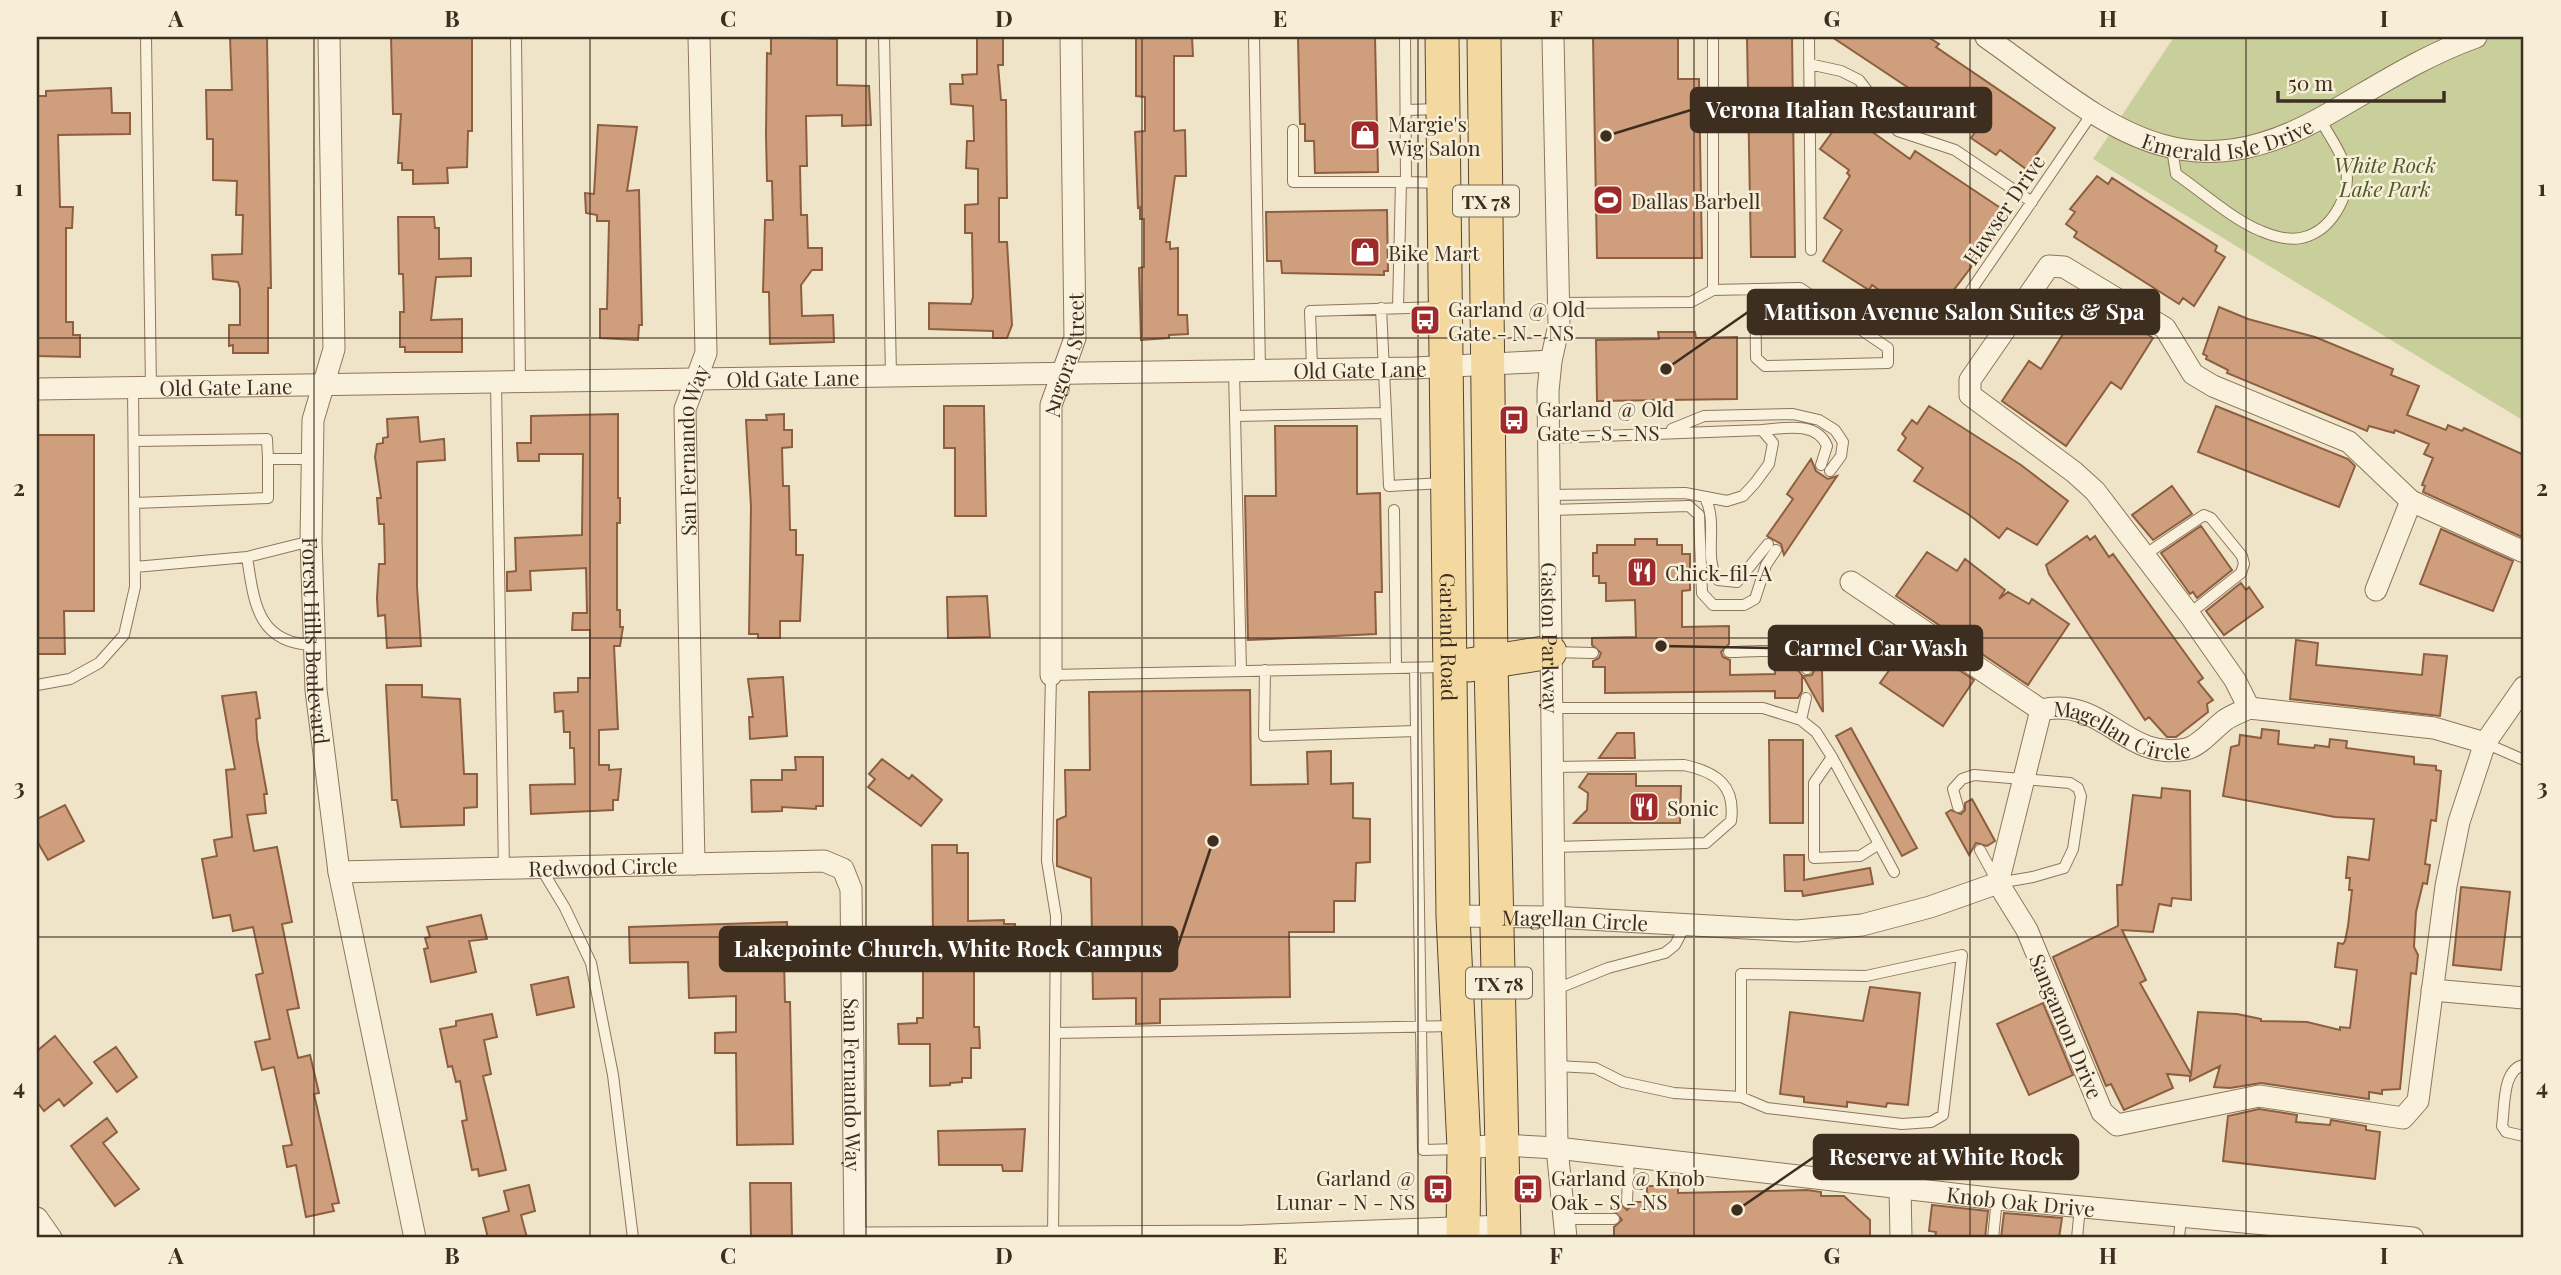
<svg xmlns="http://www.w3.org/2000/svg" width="2561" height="1275" viewBox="0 0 2561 1275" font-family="'Playfair Display',serif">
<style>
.green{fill:#c9cf9b}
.building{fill:#cf9f7d;stroke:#8d5f41;stroke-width:2}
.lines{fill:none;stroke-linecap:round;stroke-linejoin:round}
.lane-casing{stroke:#8d765c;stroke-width:12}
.street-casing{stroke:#8d765c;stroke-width:23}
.primary-casing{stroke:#5b4430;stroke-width:35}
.lane{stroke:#faf1dc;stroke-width:10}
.street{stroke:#faf1dc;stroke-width:21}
.primary{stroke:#f3d9a0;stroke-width:33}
.grid{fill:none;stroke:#3d2e20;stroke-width:2;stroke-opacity:0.55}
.labels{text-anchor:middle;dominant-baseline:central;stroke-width:5;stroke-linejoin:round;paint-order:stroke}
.shield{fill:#f7eed8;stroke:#756857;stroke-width:2}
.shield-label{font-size:19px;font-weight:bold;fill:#3d2e20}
.poi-label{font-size:21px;fill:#3d2e20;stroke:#f7eed8;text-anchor:start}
.street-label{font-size:21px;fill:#3d2e20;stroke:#f7eed8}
.park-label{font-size:21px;font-style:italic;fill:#4d5a26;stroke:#f7eed8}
.leader{fill:none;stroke:#3d2e20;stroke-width:2.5}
.callout-dot{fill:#3d2e20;stroke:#f7eed8;stroke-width:2.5}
.callout{fill:#3d2e20;stroke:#3d2e20;stroke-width:2.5}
.callout-label{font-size:23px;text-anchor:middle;font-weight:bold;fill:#fff}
.neatline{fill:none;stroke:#3d2e20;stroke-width:2.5}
.grid-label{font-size:23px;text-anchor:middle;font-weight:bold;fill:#3d2e20}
</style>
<rect width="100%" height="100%" fill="#f0e4c8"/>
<path class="green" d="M2174,37H2524V421L2093,159Z"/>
<path class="building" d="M230,37H267L271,288H268V353H233V345L229,346V325H240V289L238,282L213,279L212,255L242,254L243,215H236L237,181L213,180V139H207L206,90H232Z
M391,37H472V131H468L467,167L447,168L448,183L413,184V170H402V163H398L401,114H393Z
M771,37L837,39V85L869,86L871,125L842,126V115L806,116L807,166H800L801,215H807L808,248H822V270H812L801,285L802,316L833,315L834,342L770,344L769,292H763L765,220H773L772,181H767L766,135L767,53L771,54Z
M977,37H1003V65H998L1001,100H1006L1007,198H999V242H1007L1012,325L1007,338H993V331L929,329V303L971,304L973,297L972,233H965V205L978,204V169L966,168L967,141H974L973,106L951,104L950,84H963L962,75L977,74Z
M1136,37H1192L1193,56H1174V131L1185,130L1186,176H1175L1166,242H1170V249L1178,248V315H1187L1188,334L1169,335V338L1141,340L1139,268L1144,267V219H1140V207L1138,208L1135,132L1145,131V97L1136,96Z
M1298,37H1375L1378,172L1315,173L1314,141H1305V124H1300Z
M1593,37H1678V79H1699L1702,258H1597Z
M1747,37H1792L1795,257H1751Z
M1832,37H1928L1939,44L1936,47L2055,128L2026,169L2000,150L1996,155L1971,138L1975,132Z
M111,88L112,113H130V134L58,135L60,207H73L72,228H66V322H73V335H80V357L37,356V96H46V91Z
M1852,105L1873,120L1871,123L1874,125L1871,131L1910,159L1915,151L2011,215L1927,325L1872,285L1869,290L1823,261L1842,230L1824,218L1850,176L1847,173L1849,170L1820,149Z
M598,125L637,127L627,191L639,190L642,325H639L638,340L600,338V309H607L609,221H597V215L586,213L585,193L594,194Z
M2097,176L2108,184L2112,178L2217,246L2215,251L2225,257L2194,306L2183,298L2179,304L2074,237L2077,232L2066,224L2075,212L2070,209Z
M1387,210L1388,271H1384V275L1282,273L1281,261H1267L1266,212Z
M398,217H434L435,228H439V259L471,258V276L436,277L431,320L462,319V352H405V347H400V312H404L403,274H399Z
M2087,296L2153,338L2121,389L2111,382L2066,446L2002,401L2029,361L2041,369Z
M2219,307L2248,319L2315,337L2393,369L2391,375L2419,386L2407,415L2446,430L2448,425L2462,431L2464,428L2524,455L2522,537L2423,492L2425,486L2422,485L2433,458L2424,454L2429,444L2395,430L2394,433L2369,426L2367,431L2227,373L2228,370L2206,359L2207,356L2203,354Z
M1658,332H1695L1696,338L1737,337V399L1597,401L1596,340L1659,339Z
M944,406H984L986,516H955V448H944Z
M1929,406L2021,465L2068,501L2037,545L2007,528L1999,538L1968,514L1914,481L1923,468L1898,450L1906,438L1902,434L1912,420L1917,424Z
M2216,406L2348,459L2355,466L2339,507L2198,452Z
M618,414V498H620V523H617V610H620V627H623L620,646H614L618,729L599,730V765H609V770L621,769L618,800H613V810L531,814L530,785L575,784L574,748H570V732H564L563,711L555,712L554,693L578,692V678H590V630H572L573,613H587L586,568L530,571L531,590L507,591V572L516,571L515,538L582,535L583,454H539V461H518L517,443H531V416Z
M784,414V430H792V447L782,448L783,486H789L790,530H796V555H803L800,621H780V638H758V634H749L751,507L746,420H767L766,415Z
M418,417L420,442L444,439L445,460L417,462V587L421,646L387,648L385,615L378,616L377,598L379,564H385L384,524H379L377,498H381L375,457L377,444L383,443V438L388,437L387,419Z
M1275,426H1357V494L1380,493L1382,592H1375L1376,634L1248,640L1245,496H1276Z
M37,435H94V611H64L65,654H37Z
M1811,459L1816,471L1828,479L1837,476L1784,555L1781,544L1767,536L1793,499L1787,494Z
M2172,486L2192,514L2153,540L2132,515Z
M2201,526L2232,570L2197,598L2193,592L2190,594L2161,553Z
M2441,529L2513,561L2493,611L2420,584Z
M2087,536L2090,540L2095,536L2109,557L2113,554L2203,678L2198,682L2213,700L2207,704L2208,712L2176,737H2167L2149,717L2145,720L2049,574L2046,565Z
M1635,539H1657V545H1682V554H1690V590L1682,591V627L1729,626V644L1721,652L1723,657L1730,660V675L1775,674V670L1797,669L1802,675V691L1798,698H1775V691L1605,693V667H1593V661L1599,658L1601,653L1592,645V638L1636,637L1635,600L1606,601V583H1599V576H1593V553H1597V545H1635Z
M1927,552L1957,571L1965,559L2005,590L1999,599L2008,592L2029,604L2032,599L2069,624L2028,685L1896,596Z
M2241,583L2246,590L2249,587L2263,607L2224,635L2206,611Z
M987,596L990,637L948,638L947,597Z
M1912,639L1974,680L1943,726L1880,683Z
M2296,640L2318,643L2316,665L2422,675L2424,654L2447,656L2440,716L2290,699Z
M1815,669H1822L1823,712L1803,676L1812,675Z
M783,677L787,736L750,739L749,717H753L748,679Z
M386,685H422V697L460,699L464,774H477V807L464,808V825L401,827L397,800H392Z
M1250,690L1251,785L1308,784L1307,752L1331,751V784L1353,783V818L1370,819V862L1356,863L1355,901H1334V932H1289L1290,997L1160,999V1023L1136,1024V998L1093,999L1091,878L1057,866V820L1066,816L1065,770H1090L1089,692Z
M256,692L260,718L256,719L257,739L267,794H264L266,813L247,815L254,851L277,847L292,922L282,924L299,1008L287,1010L298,1058L310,1055L319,1093L314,1094L339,1203L332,1204L334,1211L306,1217L296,1165L287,1167L283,1146L292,1145L274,1067L262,1070L255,1042L270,1039L256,975L263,973L253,927L233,931L230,915L213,918L202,859L217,856L214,840L232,837L226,770L235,769L222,696Z
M1851,728L1917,848L1902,856L1836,736Z
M2262,729L2279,731L2278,744L2314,748L2315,745L2329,747L2330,739L2347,741L2346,748L2414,757V764L2436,766V770L2441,771L2436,821L2431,820L2425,864L2430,865L2427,884L2423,883L2416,912L2414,947L2418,955L2416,974L2411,973L2400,1089L2382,1090V1094L2369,1092V1099L2261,1083L2230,1088L2214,1087L2220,1066L2190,1081V1076L2167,1074L2173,1088L2124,1110L2111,1084L2106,1086L2053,957L2118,926L2117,885H2122L2133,795L2161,798L2162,788L2190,791L2191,900L2172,898L2171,906L2159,904L2153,932L2122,930L2146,980L2140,983L2191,1074L2198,1012L2237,1014L2261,1019V1021L2307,1022L2340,1030V1027L2350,1028L2357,970L2335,967L2338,943L2343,944L2345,941L2348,926L2352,890H2349L2350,878H2346L2348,857L2369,860L2374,819L2335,817L2223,796L2231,747L2239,745L2240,735L2261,738Z
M1617,733H1634L1635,758H1599Z
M1769,740H1803V823H1770Z
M795,757H823V806H816V809L782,807V811L752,812L751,780H782V770H796Z
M882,759L909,779L912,775L942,800L921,826L868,787L875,779L869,774Z
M1588,774H1636V786H1681L1680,823H1574L1587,810L1588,793L1579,787Z
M1972,799L1995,841L1987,846L1976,843L1969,855L1946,813L1951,810L1961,814L1965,810V803Z
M65,805L84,841L48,860L37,841V819Z
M932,845H957V853H968V921L1004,920V924H1015V957L974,961V1027H979L980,1048H971V1078H962V1082L950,1083V1085L930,1086V1044H899L898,1024L917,1023V1018H923V969H918V950H923V935H933Z
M1784,855H1804V880L1870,868L1873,884L1803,896L1802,891H1785Z
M2461,887L2510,892L2501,970L2453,965Z
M481,915L487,939L469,941L476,972L431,982L424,949L428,948L425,938L430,937L427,927Z
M787,922L788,959H784L785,1002H790L793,1144L737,1145L736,1053H715V1033L736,1032V996L689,998L688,962L630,963L629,927Z
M568,977L574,1007L537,1015L531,985Z
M1870,987L1920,993L1908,1105L1887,1103L1886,1107L1847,1102V1107L1804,1102V1097L1780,1094L1790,1012L1863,1021Z
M2043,1003L2073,1075L2029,1095L1997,1024Z
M492,1014L497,1037L484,1040L491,1074L483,1076L506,1170L479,1176L478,1169L472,1170L462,1121L467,1120L460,1081L456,1082L452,1066L448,1067L440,1029L456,1026V1021Z
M55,1036L92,1083L64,1106L59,1099L44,1111L37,1102V1051Z
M116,1047L137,1077L117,1092L94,1062Z
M2259,1109L2297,1115L2296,1122L2330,1125L2331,1120L2366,1126V1130L2380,1132L2375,1179L2223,1161L2228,1116Z
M107,1118L117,1132L103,1143L139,1189L115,1206L71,1146Z
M1025,1129L1022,1171H1003L1002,1165H939L938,1131Z
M750,1183H791L792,1238H751Z
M529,1185L535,1211L521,1215L527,1238H488L483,1218L509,1211L504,1191Z
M1647,1186H1678V1193L1807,1190L1821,1192V1196H1844L1870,1220V1238H1614V1227L1622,1220L1614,1211V1202H1619L1627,1210L1635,1202H1647Z
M1932,1205L1988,1211L1985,1238H1935L1936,1232L1929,1231Z
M2004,1213L2062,1218L2059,1238H2001Z"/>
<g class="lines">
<g class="lane-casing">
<path id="lane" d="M146,37L151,388
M516,37L520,383
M884,37L891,375
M1254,37L1260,369
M1809,37L1811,250
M1809,64L1841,71L1859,80L1898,131L1955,150L2032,202
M1406,110L1440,109
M1293,130V182H1406L1405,37
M2172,149L2176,174C2201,191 2233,220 2261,231C2275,237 2293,242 2308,236C2333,227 2353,192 2345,166C2340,150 2328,134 2320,119
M1406,182L1442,183
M1713,290L1800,288L1888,348V363L1765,366L1756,358L1755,289
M1559,303L1691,302L1713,290V37
M1381,308L1386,413
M1398,308L1401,182
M1946,327L2093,112
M1312,367L1310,311L1441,307
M1234,371L1241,671
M496,383L504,870
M1236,416L1386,413L1389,486L1443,483
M1672,429L1704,416L1793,414L1819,420L1835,430L1843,442L1841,456L1830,471
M1762,430C1784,428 1817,421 1827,446L1821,465
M1548,438L1762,430L1773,443L1769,464L1755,483L1743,496L1727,501L1685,493L1549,495
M134,441L267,439L268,459H313
M1706,500C1718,525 1703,557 1718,580L1737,582L1768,544
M134,503L268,498V459
M1394,510L1396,668
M1550,510L1689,506L1699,515L1702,593L1713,605H1744L1755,599L1766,565L1776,550
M2146,554L2204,515L2211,518L2242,556L2244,564L2241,573L2189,614
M247,557C254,602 257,644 314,645
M135,567L247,557L311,541
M1553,652L1593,653
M1729,652C1756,652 1791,644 1807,669
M1445,667L1051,675L1047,861L1056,916L1055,1033L1455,1026
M1415,668L1423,1150L1459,1149
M1265,670L1264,736L1416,731
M37,685L70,679L99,663L124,635L135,587L133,388
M1552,708H1763L1801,720L1816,732L1832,757L1894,872
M1801,720L1806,698
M2485,743L2524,760
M1832,757L1814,783V858L1860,856L1879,844
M1958,807L1953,789L1962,779L1974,775L2070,783L2078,788L2081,796L2073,849L2064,868L2033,877L1998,883L1980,850
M1553,847L1706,843L1731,821C1736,786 1717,772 1684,765L1554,767
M542,870L565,908L591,963L613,1075L633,1238
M1554,990L1608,968L1665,953L1675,945L1686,924
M2524,1065C2502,1069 2505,1107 2502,1126L2506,1132L2524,1136
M1556,1066L1595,1068L1623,1082L1674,1093L1741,1097V974L1866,976L1962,955L1943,1115L1931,1122L1902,1124L1767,1108L1741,1097
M1627,1202L1629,1156
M1566,1219H1614
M1053,1238L1055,1033
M1993,1238L1997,1199
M2077,1238L2080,1207
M2179,1238L2181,1217"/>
</g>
<g class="street-casing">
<g id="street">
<path id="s1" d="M329,37L334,349L313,420L311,541L316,690L339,872L415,1238"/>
<path id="s2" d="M1553,37L1559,325L1551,361L1548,391L1557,1148L1566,1238"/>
<path id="s3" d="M1986,37C2101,118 2175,199 2321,118C2373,89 2420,57 2476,37"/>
<path id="s4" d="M37,389L1415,368L1551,361"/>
<path d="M1851,582L2041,710"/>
<path d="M2376,590L2411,501"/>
<path id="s5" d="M1051,675V405L1075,338L1071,37"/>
<path d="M2249,708L2235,680L2189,614L2095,491L2074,472L1970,395V380L2049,266L2064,267L2165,328L2193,374L2213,386L2349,442L2411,501L2524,552"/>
<path d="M2485,743L2524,687"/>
<path id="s6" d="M694,864L685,409L706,353L699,37"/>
<path id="s7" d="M339,872L824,861L843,869L851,889L855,1238"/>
<path id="s8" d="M1453,916L1553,917L1797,931L1862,925L1930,907L1998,883L2041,710C2104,696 2126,762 2186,749C2200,746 2213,729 2225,720C2232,715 2241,712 2249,708L2434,728L2485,743L2459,822L2446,886L2418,1101L2403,1118L2259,1096L2117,1125L2102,1112L2027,930L1998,883"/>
<path d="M2432,990L2524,998"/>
<path id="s9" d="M1464,1148L1502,1145L1557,1148L1997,1199L2413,1238"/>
<path d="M1900,1188L1901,1238"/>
<path d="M37,1218L51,1238"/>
<path d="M862,1238L1244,1236L1504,1226"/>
</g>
</g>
<g class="primary-casing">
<g id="primary">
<path id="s10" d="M1442,37L1453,916L1464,1148L1463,1238"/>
<path d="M1484,37L1491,663L1504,1238"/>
<path d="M1469,665L1550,652"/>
</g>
</g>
<use href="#lane" class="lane"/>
<use href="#street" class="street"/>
<use href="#primary" class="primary"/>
</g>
<path class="grid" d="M314,37V1238M590,37V1238M866,37V1238M1142,37V1238M1418,37V1238M1694,37V1238M1970,37V1238M2246,37V1238M37,338H2524M37,638H2524M37,937H2524"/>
<defs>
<g id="shop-square" transform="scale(1.575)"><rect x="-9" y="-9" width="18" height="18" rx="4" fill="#9e2a2b" stroke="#f7eed8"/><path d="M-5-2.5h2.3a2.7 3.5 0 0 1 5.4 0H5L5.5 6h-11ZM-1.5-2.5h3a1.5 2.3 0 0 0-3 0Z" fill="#fff"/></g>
<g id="stadium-square" transform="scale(1.575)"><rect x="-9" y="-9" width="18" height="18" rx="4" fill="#9e2a2b" stroke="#f7eed8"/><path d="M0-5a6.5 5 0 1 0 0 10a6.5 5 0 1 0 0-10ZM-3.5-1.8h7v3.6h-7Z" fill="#fff"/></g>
<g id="bus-square" transform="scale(1.575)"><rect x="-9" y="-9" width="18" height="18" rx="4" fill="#9e2a2b" stroke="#f7eed8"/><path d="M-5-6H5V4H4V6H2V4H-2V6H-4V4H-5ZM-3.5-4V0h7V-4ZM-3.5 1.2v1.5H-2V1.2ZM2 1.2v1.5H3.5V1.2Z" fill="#fff"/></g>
<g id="restaurant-square" transform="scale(1.575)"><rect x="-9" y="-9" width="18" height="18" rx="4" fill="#9e2a2b" stroke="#f7eed8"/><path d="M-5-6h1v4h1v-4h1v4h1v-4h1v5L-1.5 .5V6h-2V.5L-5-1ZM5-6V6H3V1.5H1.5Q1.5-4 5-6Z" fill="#fff"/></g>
</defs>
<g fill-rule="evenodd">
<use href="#shop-square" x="1365" y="135"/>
<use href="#stadium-square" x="1608" y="200"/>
<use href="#shop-square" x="1365" y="252"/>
<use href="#bus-square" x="1425" y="320"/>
<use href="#bus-square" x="1514" y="420"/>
<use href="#restaurant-square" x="1642" y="572"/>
<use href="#restaurant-square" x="1644" y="807"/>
<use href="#bus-square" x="1438" y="1189"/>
<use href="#bus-square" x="1528" y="1189"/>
</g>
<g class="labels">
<g class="shield">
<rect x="1453" y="185.5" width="66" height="31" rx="5"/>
<rect x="1466" y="967.5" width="66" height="31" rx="5"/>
</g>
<g class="shield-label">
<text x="1486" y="201">TX 78</text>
<text x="1499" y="983">TX 78</text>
</g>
<g class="poi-label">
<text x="1388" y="123">Margie's<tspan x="1388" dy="24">Wig Salon</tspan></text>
<text x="1631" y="200">Dallas Barbell</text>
<text x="1388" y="252">Bike Mart</text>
<text x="1448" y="308">Garland @ Old<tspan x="1448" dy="24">Gate - N - NS</tspan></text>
<text x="1537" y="408">Garland @ Old<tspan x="1537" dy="24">Gate - S - NS</tspan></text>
<text x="1665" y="572">Chick-fil-A</text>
<text x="1667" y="807">Sonic</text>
<text x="1415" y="1177" text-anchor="end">Garland @<tspan x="1415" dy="24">Lunar - N - NS</tspan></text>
<text x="1551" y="1177">Garland @ Knob<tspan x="1551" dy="24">Oak - S - NS</tspan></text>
</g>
<g class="street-label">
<text stroke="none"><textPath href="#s3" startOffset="275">Emerald Isle Drive</textPath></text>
<text transform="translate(2003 209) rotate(-56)">Hawser Drive</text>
<text stroke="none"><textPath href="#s5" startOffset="322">Angora Street</textPath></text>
<text stroke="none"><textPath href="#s4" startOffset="1323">Old Gate Lane</textPath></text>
<text stroke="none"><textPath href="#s4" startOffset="756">Old Gate Lane</textPath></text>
<text stroke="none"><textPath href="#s4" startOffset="189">Old Gate Lane</textPath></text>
<text stroke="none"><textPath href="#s6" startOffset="415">San Fernando Way</textPath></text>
<text stroke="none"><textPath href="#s2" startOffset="602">Gaston Parkway</textPath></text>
<text stroke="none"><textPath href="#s10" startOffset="600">Garland Road</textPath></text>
<text stroke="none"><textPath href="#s1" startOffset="607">Forest Hills Boulevard</textPath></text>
<text stroke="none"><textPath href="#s8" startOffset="816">Magellan Circle</textPath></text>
<text stroke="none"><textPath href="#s7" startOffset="264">Redwood Circle</textPath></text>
<text stroke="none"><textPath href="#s8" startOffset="122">Magellan Circle</textPath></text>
<text transform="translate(2067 1026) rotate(67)">Sangamon Drive</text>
<text stroke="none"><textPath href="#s7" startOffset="723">San Fernando Way</textPath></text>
<text stroke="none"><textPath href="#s9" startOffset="560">Knob Oak Drive</textPath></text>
</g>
<g class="park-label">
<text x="2385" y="164">White Rock<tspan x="2385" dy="24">Lake Park</tspan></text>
</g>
</g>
<path class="leader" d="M1606 136L1691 110M1666 369L1748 312M1661 646L1769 648M1213 841L1177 949M1737 1210L1814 1157"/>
<g class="callout-dot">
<circle cx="1606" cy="136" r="7"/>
<circle cx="1666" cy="369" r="7"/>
<circle cx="1661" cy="646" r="7"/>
<circle cx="1213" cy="841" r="7"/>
<circle cx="1737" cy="1210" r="7"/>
</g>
<g class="callout">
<rect x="1691" y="88" width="300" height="44" rx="7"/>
<rect x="1748" y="290" width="411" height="44" rx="7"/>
<rect x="1769" y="626" width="213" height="44" rx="7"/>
<rect x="720" y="927" width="457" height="44" rx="7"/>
<rect x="1814" y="1135" width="264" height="44" rx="7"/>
</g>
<g class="callout-label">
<text x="1841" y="118">Verona Italian Restaurant</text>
<text x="1954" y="320">Mattison Avenue Salon Suites &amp; Spa</text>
<text x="1876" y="656">Carmel Car Wash</text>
<text x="948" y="957">Lakepointe Church, White Rock Campus</text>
<text x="1946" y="1165">Reserve at White Rock</text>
</g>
<rect width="2561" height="1275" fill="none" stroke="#f7eed8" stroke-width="77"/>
<path d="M2278 91v10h166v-10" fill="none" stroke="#3d2e20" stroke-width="3.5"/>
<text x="2288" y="91" font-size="21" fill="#3d2e20" stroke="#f7eed8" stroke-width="5" paint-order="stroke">50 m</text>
<rect x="38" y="38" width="2484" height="1198" class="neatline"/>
<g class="grid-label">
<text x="176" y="27">A</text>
<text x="452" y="27">B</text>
<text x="728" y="27">C</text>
<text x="1004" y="27">D</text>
<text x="1280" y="27">E</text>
<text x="1556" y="27">F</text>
<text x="1832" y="27">G</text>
<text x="2108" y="27">H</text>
<text x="2384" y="27">I</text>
<text x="19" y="196">1</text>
<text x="2542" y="196">1</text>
<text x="19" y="496">2</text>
<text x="2542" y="496">2</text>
<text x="19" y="795">3</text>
<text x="2542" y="795">3</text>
<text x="19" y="1095">4</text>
<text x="2542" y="1095">4</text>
<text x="176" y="1264">A</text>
<text x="452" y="1264">B</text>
<text x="728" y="1264">C</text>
<text x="1004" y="1264">D</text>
<text x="1280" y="1264">E</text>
<text x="1556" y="1264">F</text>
<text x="1832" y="1264">G</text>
<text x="2108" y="1264">H</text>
<text x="2384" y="1264">I</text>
</g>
</svg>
